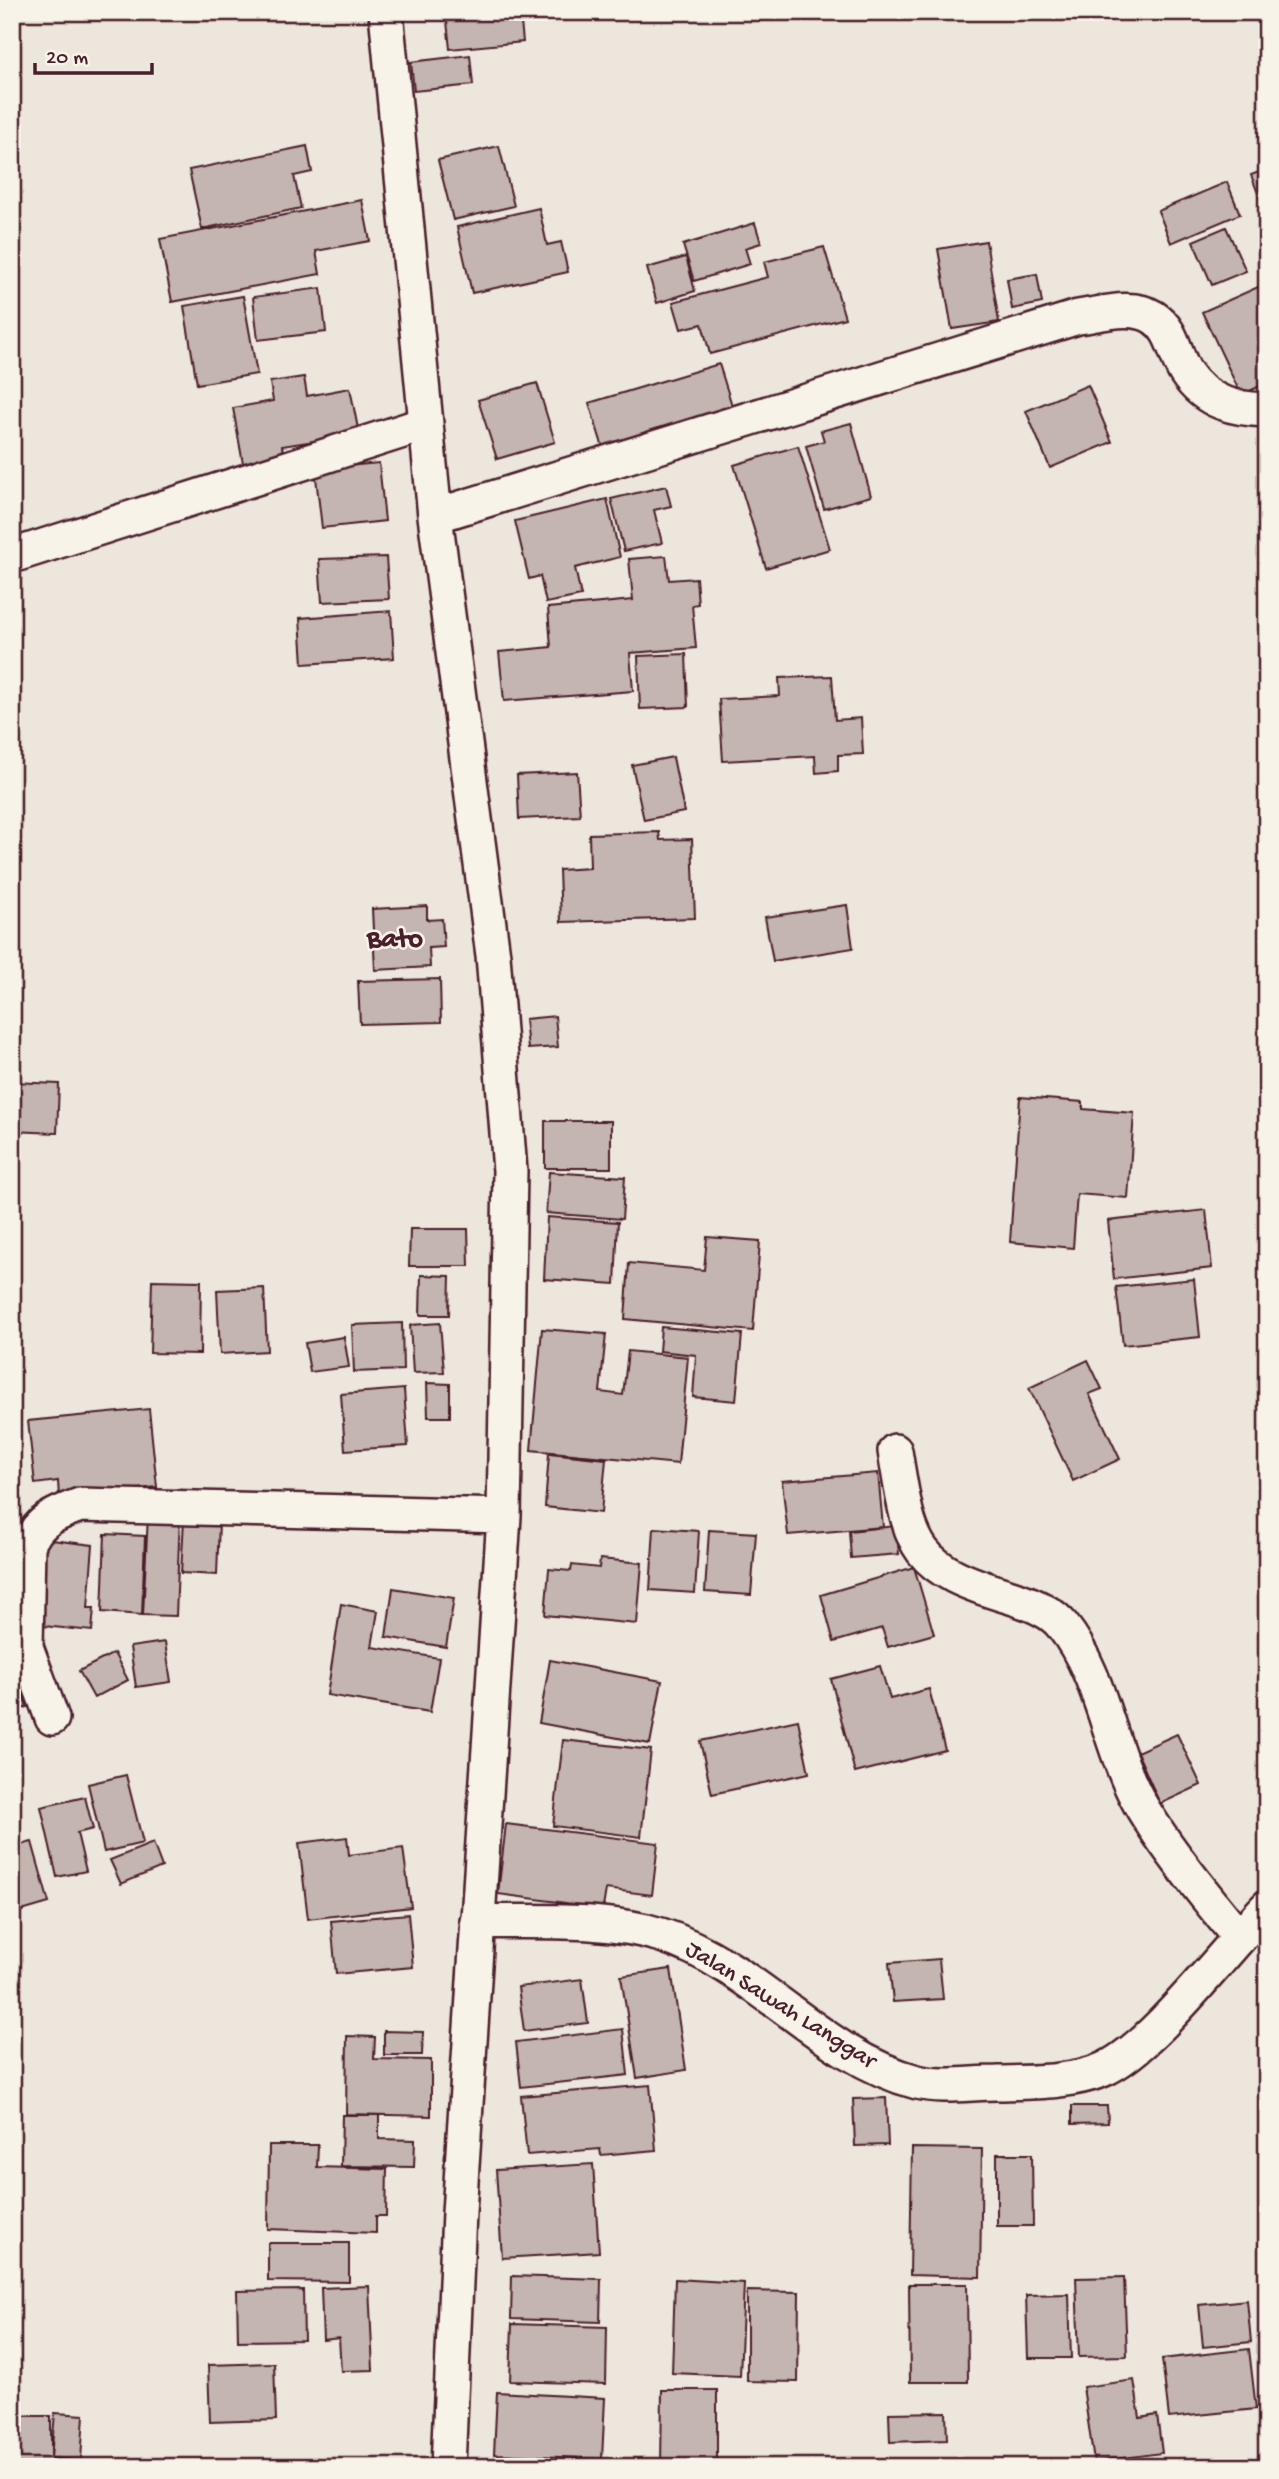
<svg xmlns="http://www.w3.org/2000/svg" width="1279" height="2479" viewBox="0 0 1279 2479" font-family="'Gochi Hand',sans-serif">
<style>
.building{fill:#c4b5b0;stroke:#4a1f2b;stroke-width:2}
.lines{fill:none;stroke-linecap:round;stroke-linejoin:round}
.street-casing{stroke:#4a1f2b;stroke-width:38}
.street{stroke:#f7f3e8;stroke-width:33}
.labels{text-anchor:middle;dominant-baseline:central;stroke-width:5;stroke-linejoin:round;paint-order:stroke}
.street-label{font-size:24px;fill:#4a1f2b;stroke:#f7f3e8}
.quarter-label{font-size:28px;font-weight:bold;fill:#4a1f2b;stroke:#f7f3e8}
</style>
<rect width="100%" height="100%" fill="#ece6dd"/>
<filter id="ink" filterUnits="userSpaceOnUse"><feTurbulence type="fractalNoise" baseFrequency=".0143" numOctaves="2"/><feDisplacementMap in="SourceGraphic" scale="14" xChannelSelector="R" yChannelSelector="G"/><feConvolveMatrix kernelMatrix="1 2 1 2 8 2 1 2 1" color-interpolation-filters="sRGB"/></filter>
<g filter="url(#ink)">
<path class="building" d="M446,12H520L523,42L450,49Z
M470,55L473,85L414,91L411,62Z
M307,146L312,172L294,176L301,208L202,229L189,170Z
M499,146L514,206L453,220L438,160Z
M1267,169V208L1264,209L1251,175Z
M1227,182L1240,214L1171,243L1158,211Z
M362,200L370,241L316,251L320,274L172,302L160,239Z
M539,208L547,245L561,242L568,272L472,293L457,227Z
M755,223L761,243L745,248L750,264L694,281L683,245Z
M1226,227L1246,271L1212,285L1193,241Z
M986,241L999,322L952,329L938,249Z
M824,247L845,318L710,354L702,324L681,329L673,302L768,277L764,262Z
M686,257L695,291L657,303L647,268Z
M1037,274L1042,303L1012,309L1007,279Z
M1267,283V383L1241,395L1202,312Z
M321,288L326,332L258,340L253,297Z
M243,296L257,374L197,384L184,306Z
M719,364L735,415L605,454L589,403Z
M304,377L307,396L350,388L359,434L282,446L285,462L244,469L233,408L273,401L270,382Z
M537,383L555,442L497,459L478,400Z
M1088,385L1112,442L1050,468L1026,411Z
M851,423L871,496L824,509L806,446L824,441L821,431Z
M798,446L830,549L766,568L734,465Z
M379,463L385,521L322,528L315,469Z
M666,486L671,506L654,510L662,543L624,551L611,499Z
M607,499L620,557L575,568L581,596L546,603L540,576L529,579L515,521Z
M666,556L669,580L696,578L698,604L692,605L696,648L630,653L633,691L504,701L499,652L551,647L548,608L633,600L629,559Z
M386,557L389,599L322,602L319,559Z
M391,611L394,658L303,664L300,618Z
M686,654L688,707L640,709L638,656Z
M832,676L835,720L861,718L863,754L838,755V771L816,773L815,756L723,761L719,699L780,696L779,678Z
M673,757L684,812L644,820L632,765Z
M577,772L580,816L519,819L517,775Z
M659,832L660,840L692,839L695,918L561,922L559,870L590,868L589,834Z
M847,905L853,948L773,961L765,917Z
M427,906V920L442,919L444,947L429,948L430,967L375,970L372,909Z
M440,979L441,1022L360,1024L358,981Z
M555,1016L558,1047L528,1049L525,1019Z
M12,1082L59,1084L57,1133L12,1131Z
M1020,1097L1083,1102V1109L1134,1113L1128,1198L1077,1194L1073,1248L1010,1242Z
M545,1121H611V1168H545Z
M549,1172L625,1177L622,1219L546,1213Z
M1206,1210L1212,1268L1114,1279L1108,1221Z
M547,1217L618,1222L615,1284L544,1279Z
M410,1229H468L469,1266H409Z
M707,1237L760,1241L753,1331L625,1319L629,1263L704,1270Z
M421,1275L450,1276L449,1315H420Z
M1194,1279L1200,1337L1123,1345L1116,1287Z
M152,1280L201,1281L200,1354L150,1353Z
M264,1288L267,1351L220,1354L217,1290Z
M402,1323L403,1370L354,1372L352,1325Z
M440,1323L444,1372L413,1373L410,1325Z
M661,1327L742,1334L736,1401L693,1397L696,1355L659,1351Z
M542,1329L606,1334L600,1392L623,1395L628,1351L688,1357L678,1464L531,1450Z
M344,1337L349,1367L310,1372L305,1343Z
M1088,1360L1102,1389L1089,1394L1120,1459L1073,1481L1029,1388Z
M427,1383L450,1384V1417H428Z
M404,1389L408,1446L345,1450L341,1394Z
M149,1409L157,1487L59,1497L58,1481L35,1484L28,1421Z
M549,1453L606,1459L601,1513L545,1507Z
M878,1473L883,1527L788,1535L782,1481Z
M148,1515L180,1516L176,1616L143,1615Z
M184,1520L219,1522L217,1575L181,1573Z
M896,1526L899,1554L851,1558L849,1531Z
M654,1528L699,1531L695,1593L650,1590Z
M709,1530L756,1533L751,1595L705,1592Z
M105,1534L145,1536L142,1615L102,1612Z
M43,1539L93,1545L88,1608H94L92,1631L34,1625Z
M600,1559L642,1563L637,1624L545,1615L549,1569L571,1571L572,1565L599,1568Z
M914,1567L934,1634L888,1647L882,1628L834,1642L821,1595Z
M393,1588L454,1598L446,1647L386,1637Z
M341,1604L378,1611L372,1647L439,1658L430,1712L327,1695Z
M165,1642L171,1682L136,1687L130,1647Z
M114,1653L128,1680L94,1698L79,1671Z
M550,1660L662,1681L650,1744L539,1723Z
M12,1662L27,1707L12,1712Z
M880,1666L890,1699L929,1689L945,1750L855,1773L831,1679Z
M798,1720L809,1773L712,1794L700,1741Z
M1177,1734L1201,1785L1160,1804L1137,1752Z
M563,1740L651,1750L641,1837L553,1826Z
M126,1775L143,1843L104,1852L88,1784Z
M85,1797L93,1829L77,1833L86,1871L57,1877L41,1807Z
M506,1824L658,1843L652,1895L606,1889L603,1908L498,1894Z
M347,1837L349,1855L403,1848L411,1907L308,1919L299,1843Z
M32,1842L49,1903L15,1913L12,1847Z
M153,1843L162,1867L121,1884L110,1860Z
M408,1914L413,1967L336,1974L331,1921Z
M939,1959L943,1999L893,2002L889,1963Z
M671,1969L686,2070L637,2078L621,1976Z
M582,1979L588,2023L524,2031L518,1987Z
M623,2029L628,2075L521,2087L516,2042Z
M384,2031L423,2032L422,2055H384Z
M347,2036L375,2037L374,2059L431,2060V2116L346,2114Z
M650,2085L656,2150L601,2155L600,2149L527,2155L521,2096Z
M886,2098L888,2145L855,2146L853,2099Z
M1072,2106H1107L1108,2123L1072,2124Z
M342,2115H379V2139L415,2140L414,2167L341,2166Z
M269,2145H318L317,2167L387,2169L386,2216H376V2233L268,2229Z
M912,2148L982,2149L980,2277L910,2275Z
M997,2154H1032L1033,2226H997Z
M593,2164L599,2252L502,2258L496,2170Z
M268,2243H349V2282L268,2281Z
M512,2276L601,2279L600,2322L511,2319Z
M1124,2277L1127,2356L1079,2357L1076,2278Z
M675,2279L744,2283L740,2376L672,2373Z
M909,2284H967L968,2382H910Z
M369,2286L373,2370L341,2371L339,2338L323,2340L321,2288Z
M303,2290L304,2340L238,2341L237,2291Z
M747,2291L799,2292L798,2382L747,2381Z
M1069,2294L1071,2358H1028L1026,2295Z
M1247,2300L1251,2342L1203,2347L1199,2305Z
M512,2324L607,2327L606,2384L510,2381Z
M1249,2349L1256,2409L1169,2418L1162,2359Z
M274,2363L276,2420L210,2422L208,2365Z
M1261,2371H1267L1266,2433Z
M1134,2380L1140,2418L1157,2415L1162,2453L1094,2462L1083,2387Z
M662,2390H717V2467H661Z
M497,2392L605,2398L602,2459L494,2454Z
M946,2412L947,2440L890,2442L889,2413Z
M55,2413L84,2415L81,2460L51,2458Z
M12,2416H51V2467H12Z
M489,2459L508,2460V2467H489Z
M524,2461L600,2467H523Z"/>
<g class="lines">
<g class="street-casing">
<path id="street" d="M386,12L435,516L493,955L510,1171L504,1516L459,2213L448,2467
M435,516L1078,317C1101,314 1132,304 1153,317C1174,330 1174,355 1186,373C1206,403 1234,409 1267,410
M12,556L425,424
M895,1451C911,1549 911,1567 1011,1597C1027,1602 1051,1611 1062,1625C1103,1676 1108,1747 1140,1804C1165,1847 1207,1898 1239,1937
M52,1718L26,1647L28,1546C37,1521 55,1514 80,1505L504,1516
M477,1921C536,1923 604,1917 661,1935C757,1966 819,2056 917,2082C941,2088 972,2083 997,2083C1031,2082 1069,2083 1102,2070C1151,2050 1226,1949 1267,1907"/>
</g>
<use href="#street" class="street"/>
</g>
</g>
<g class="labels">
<g class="street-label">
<text transform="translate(780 2006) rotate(32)">Jalan Sawah Langgar</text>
</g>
<g class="quarter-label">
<text x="395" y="940">Bato</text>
</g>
</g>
<rect width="1279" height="2479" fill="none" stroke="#f7f3e8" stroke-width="42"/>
<rect x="21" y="21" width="1237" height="2437" fill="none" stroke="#4a1f2b" stroke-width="2.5" filter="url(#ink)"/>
<path d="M35 63v10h117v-10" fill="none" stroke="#4a1f2b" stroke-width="3.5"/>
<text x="46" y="63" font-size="21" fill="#4a1f2b" stroke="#f7f3e8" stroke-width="5" paint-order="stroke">20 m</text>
</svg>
